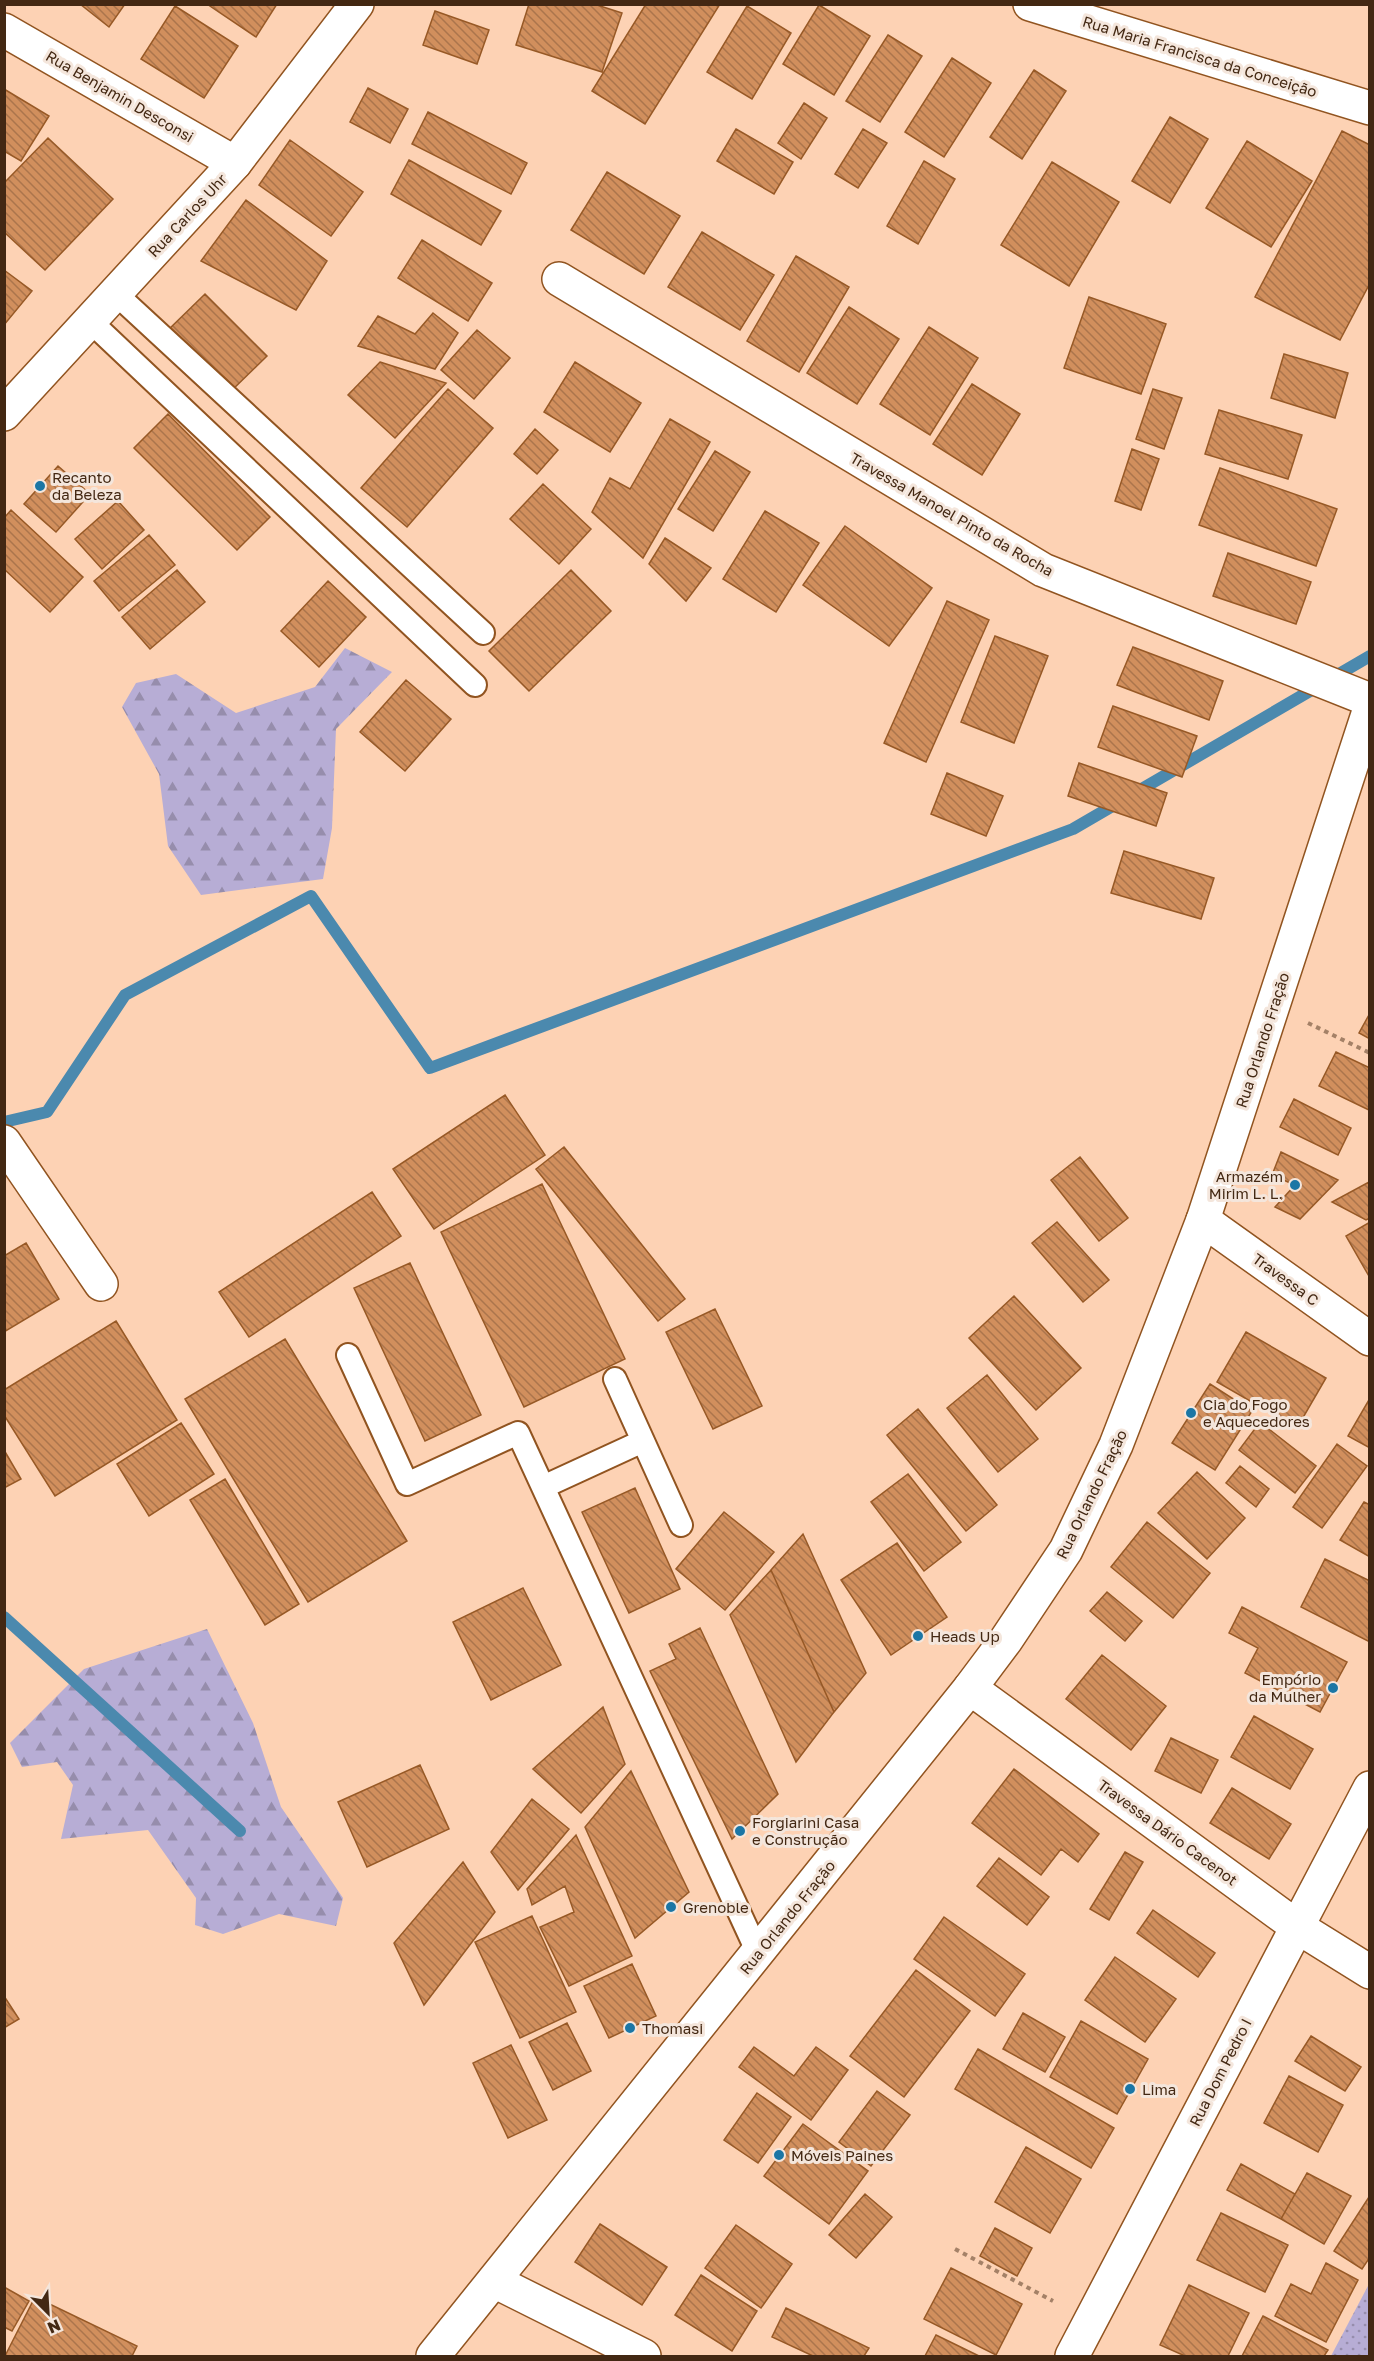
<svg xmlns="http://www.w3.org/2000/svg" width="1374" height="2361" viewBox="0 0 1374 2361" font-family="'Golos Text',sans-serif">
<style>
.forest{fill:url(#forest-firs)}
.park{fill:url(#park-dots)}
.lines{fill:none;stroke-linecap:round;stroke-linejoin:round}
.stream{stroke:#4b89ae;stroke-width:12}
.building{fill:url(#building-back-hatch);stroke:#975926;stroke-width:1.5}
.lane-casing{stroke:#915420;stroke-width:26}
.street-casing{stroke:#915420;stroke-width:36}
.secondary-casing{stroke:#915420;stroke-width:36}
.path{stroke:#a48167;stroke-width:4;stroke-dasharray:4.5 4.5;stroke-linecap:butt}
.lane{stroke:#fff;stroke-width:22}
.street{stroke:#fff;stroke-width:33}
.secondary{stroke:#fff;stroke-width:33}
.poi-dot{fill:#1b76a5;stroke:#f4e6dc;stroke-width:2}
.labels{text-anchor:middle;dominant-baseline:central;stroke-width:6;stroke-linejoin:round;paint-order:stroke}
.street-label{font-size:15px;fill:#432813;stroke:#f4e6dc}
.poi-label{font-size:15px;fill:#432813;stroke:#f4e6dc;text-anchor:start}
</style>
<defs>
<pattern id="forest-firs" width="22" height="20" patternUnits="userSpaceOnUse" patternTransform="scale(1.5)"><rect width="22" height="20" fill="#b7add5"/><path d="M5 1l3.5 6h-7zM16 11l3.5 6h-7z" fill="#968dac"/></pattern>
<pattern id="park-dots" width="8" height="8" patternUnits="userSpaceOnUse" patternTransform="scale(1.5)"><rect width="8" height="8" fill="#b7add5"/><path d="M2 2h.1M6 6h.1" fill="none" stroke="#968dac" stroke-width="1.8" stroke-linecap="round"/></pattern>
<pattern id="building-back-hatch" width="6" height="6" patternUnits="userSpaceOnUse" patternTransform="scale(1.5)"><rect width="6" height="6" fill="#d18f5d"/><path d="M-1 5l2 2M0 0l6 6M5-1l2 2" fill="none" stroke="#ab754c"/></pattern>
</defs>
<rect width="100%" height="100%" fill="#fdd2b4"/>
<path class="forest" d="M345,648L392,672L336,729L332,828L323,879L201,895L168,846L159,774L122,707L136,683L176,674L236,713L315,687Z
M207,1629L253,1723L281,1807L343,1898L336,1926L279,1914L223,1934L195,1925L196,1898L148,1830L61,1839L73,1785L57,1762L22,1767L10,1743L84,1669Z"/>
<path class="park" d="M1369,2284V2356H1331Z"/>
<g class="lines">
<path class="stream" d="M4,1122L47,1112L125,995L311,896L430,1068L1073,829L1370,656
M4,1617L240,1831"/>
</g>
<path class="building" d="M80,4H125L109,27Z
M207,4H277L256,37Z
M529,4H594L622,13L602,72L516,45Z
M646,4H720L645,124L592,91Z
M819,5L870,36L834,95L783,64Z
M175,6L238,46L204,98L141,59Z
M747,6L791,33L752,99L707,72Z
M435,11L489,30L477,64L423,45Z
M888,35L922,56L880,122L846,101Z
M952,58L991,83L944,157L905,132Z
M1034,70L1066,91L1022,159L990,137Z
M368,88L408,109L390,143L350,122Z
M4,89L49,116L21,161L4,151Z
M804,103L827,118L801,159L778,143Z
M428,112L527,163L511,194L412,144Z
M1170,117L1208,139L1170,203L1132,181Z
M736,129L793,162L774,194L717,161Z
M863,129L887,143L858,188L835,174Z
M1342,131L1370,145V283L1340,340L1255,297Z
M48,138L113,199L45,270L4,232V183Z
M290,140L363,192L331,236L259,185Z
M1247,141L1312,181L1271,247L1206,208Z
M409,160L501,211L481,245L391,194Z
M924,161L955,179L918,244L887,226Z
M1052,162L1119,202L1069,286L1001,245Z
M607,172L680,216L644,274L571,230Z
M246,200L327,261L296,310L201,261Z
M702,232L774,275L740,330L668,287Z
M422,240L492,283L468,321L398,278Z
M796,256L849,287L799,372L747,341Z
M4,270L32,291L4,325Z
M205,294L267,356L226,396L165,333Z
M1089,297L1166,324L1141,394L1064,368Z
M849,307L899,339L857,404L807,373Z
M433,313L458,333L435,369L358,346L378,316L415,334Z
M929,327L978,358L930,435L880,404Z
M477,330L510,358L474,399L441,370Z
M1284,354L1348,373L1335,418L1271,398Z
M380,362L446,383L395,438L348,395Z
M575,362L641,403L610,452L544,412Z
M972,384L1020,414L982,475L933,444Z
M448,389L493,428L407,527L361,488Z
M1153,389L1182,398L1164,449L1136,439Z
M1219,410L1302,435L1288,479L1205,454Z
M168,414L270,517L237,550L134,448Z
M670,419L710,442L643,558L592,512L610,478L630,489Z
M535,429L558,450L537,474L514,454Z
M1132,449L1159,459L1141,510L1115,501Z
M715,451L750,472L713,531L678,509Z
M58,466L90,494L56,532L24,504Z
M1220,468L1337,509L1316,566L1199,525Z
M543,484L591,529L559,564L510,519Z
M118,501L144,530L102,569L75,539Z
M11,510L83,577L50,612L4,569V518Z
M765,511L819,543L776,612L723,579Z
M845,526L932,588L889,646L803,585Z
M149,535L175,565L119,611L94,581Z
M665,538L711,568L686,601L649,564Z
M1228,553L1311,582L1296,624L1213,596Z
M177,570L205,602L150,649L122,617Z
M571,570L611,611L529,691L489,651Z
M328,581L366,617L319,667L281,631Z
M947,601L989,620L926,762L884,743Z
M995,636L1048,656L1014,743L961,722Z
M1133,647L1223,681L1209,720L1117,685Z
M406,680L451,719L405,771L360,732Z
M1113,706L1197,736L1182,777L1098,747Z
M1079,763L1167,793L1156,826L1068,796Z
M947,773L1003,796L986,836L931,814Z
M1124,851L1214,878L1201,919L1111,893Z
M1370,1013V1039L1359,1033Z
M1336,1052L1370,1068L1369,1110L1319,1086Z
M505,1095L545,1155L434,1229L393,1169Z
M1294,1099L1351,1128L1338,1155L1280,1127Z
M564,1147L685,1299L658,1321L536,1169Z
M1281,1152L1338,1180L1300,1219L1275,1207L1295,1185L1272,1175Z
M1080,1157L1128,1218L1099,1241L1051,1180Z
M1369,1182L1370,1218L1366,1220L1332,1202Z
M542,1184L625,1359L524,1407L441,1232Z
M372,1192L401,1236L249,1337L219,1292Z
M1057,1222L1109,1280L1083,1302L1032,1243Z
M1370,1222V1278L1346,1236Z
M26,1243L59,1299L4,1332V1256Z
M410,1263L481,1415L425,1441L354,1288Z
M1014,1296L1081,1368L1036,1410L969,1338Z
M715,1309L762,1406L713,1429L666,1332Z
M116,1321L177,1420L55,1496L4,1415V1390Z
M1246,1332L1326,1378L1297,1428L1217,1382Z
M285,1339L407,1541L308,1602L185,1399Z
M987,1375L1038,1439L998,1472L947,1408Z
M1210,1384L1252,1411L1215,1470L1172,1443Z
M1370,1398V1448L1348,1436Z
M918,1409L997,1505L966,1531L887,1435Z
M1260,1422L1316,1466L1295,1493L1239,1450Z
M181,1423L214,1474L149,1516L117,1464Z
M1337,1444L1367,1466L1322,1528L1293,1507Z
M4,1450L21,1479L4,1488Z
M1240,1466L1269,1489L1256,1507L1226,1483Z
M1197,1472L1245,1518L1207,1559L1158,1513Z
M908,1474L961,1542L924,1571L871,1502Z
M225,1479L299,1604L265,1625L190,1500Z
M635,1488L680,1589L629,1613L582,1512Z
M1364,1502L1370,1505V1557L1340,1540Z
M724,1512L774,1552L725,1610L676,1569Z
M1147,1522L1210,1573L1173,1618L1111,1567Z
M803,1534L866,1673L834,1712L771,1570Z
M897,1543L947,1617L891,1655L841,1580Z
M1325,1559L1370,1581V1642L1301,1607Z
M771,1570L834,1712L796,1762L730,1615Z
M523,1588L561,1665L491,1700L453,1622Z
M1107,1592L1142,1621L1125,1641L1090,1611Z
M1242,1607L1347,1662L1320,1712L1245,1673L1258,1648L1229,1633Z
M700,1628L778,1794L732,1839L650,1671L676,1659L669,1644Z
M1102,1655L1166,1706L1131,1750L1066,1699Z
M603,1707L625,1764L581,1813L533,1769Z
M1254,1716L1313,1749L1290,1789L1231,1757Z
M1171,1738L1218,1760L1201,1793L1155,1771Z
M420,1765L449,1829L367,1867L338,1802Z
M1014,1769L1099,1834L1078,1862L1061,1849L1041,1875L972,1823Z
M631,1771L689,1892L635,1938L585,1827Z
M1232,1788L1291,1824L1269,1859L1210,1823Z
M532,1799L569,1829L518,1890L491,1852Z
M576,1835L632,1956L569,1986L540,1927L574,1912L565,1886L532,1905L527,1889Z
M1125,1852L1143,1862L1109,1920L1090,1909Z
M999,1858L1049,1897L1027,1925L977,1886Z
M463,1862L495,1912L424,2005L394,1943Z
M1153,1910L1215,1953L1198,1977L1137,1933Z
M532,1916L576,2012L520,2038L475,1942Z
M944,1917L1025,1974L995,2016L914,1959Z
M1115,1957L1176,1999L1145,2042L1085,2000Z
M632,1964L656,2016L609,2038L584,1986Z
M916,1970L970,2011L904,2097L850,2056Z
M4,1996L19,2019L4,2028Z
M1023,2013L1065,2037L1045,2072L1003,2049Z
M1081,2021L1148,2059L1117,2114L1050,2077Z
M567,2023L591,2071L553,2090L529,2042Z
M1311,2036L1361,2067L1345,2091L1295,2061Z
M511,2045L547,2120L508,2138L473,2063Z
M754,2047L794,2076L816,2047L848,2070L811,2120L739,2067Z
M978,2049L1114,2128L1091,2168L955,2089Z
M1289,2076L1343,2105L1318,2152L1264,2123Z
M877,2091L910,2115L871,2166L839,2142Z
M757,2093L791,2117L758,2163L724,2140Z
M803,2124L868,2171L829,2224L764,2176Z
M1026,2147L1081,2179L1050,2233L995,2202Z
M1241,2164L1295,2194L1281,2219L1227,2190Z
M1307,2173L1351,2196L1324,2244L1281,2219Z
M865,2194L892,2217L856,2258L829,2235Z
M1369,2197L1370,2257L1362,2269L1334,2251Z
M1221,2213L1288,2245L1265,2292L1197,2260Z
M600,2224L667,2267L642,2305L575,2262Z
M736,2225L792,2264L761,2308L705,2268Z
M995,2228L1032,2248L1017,2276L980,2256Z
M1326,2263L1358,2280L1326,2342L1275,2316L1291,2284L1311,2294Z
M951,2268L1022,2304L996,2355L924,2319Z
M701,2275L757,2311L732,2351L675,2315Z
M1189,2285L1249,2313L1228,2356H1185L1160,2345Z
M4,2287L29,2301L12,2331L4,2327Z
M35,2297L137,2346L132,2356H5Z
M786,2308L869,2348L864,2356H813L772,2337Z
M1263,2316L1328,2350L1324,2356H1242Z
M936,2335L979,2356H925Z"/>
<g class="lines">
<g class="lane-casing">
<path id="lane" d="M115,293L483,633
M90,321L475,685
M348,1355L407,1484L518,1433L758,1953
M615,1379L681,1525
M543,1487L643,1441"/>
</g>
<g class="street-casing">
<path id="street" d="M1030,4L1370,108
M4,30L235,163
M559,279L1043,570L1370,700
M4,1142L101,1284
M1203,1220L1370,1339
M970,1688L1296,1926L1370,1972
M494,2281L644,2356
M1072,2356L1370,1788"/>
</g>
<g class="secondary-casing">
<path id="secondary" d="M4,414L235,163L357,4
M433,2356L970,1688L1006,1640L1066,1550L1116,1445L1203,1220L1370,708"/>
</g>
<path class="path" d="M1308,1023L1370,1053
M955,2249L1053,2301"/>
<use href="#lane" class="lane"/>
<use href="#street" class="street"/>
<use href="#secondary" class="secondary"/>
</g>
<g class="poi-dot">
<circle cx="40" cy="486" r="6"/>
<circle cx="1295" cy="1185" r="6"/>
<circle cx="1191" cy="1413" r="6"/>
<circle cx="918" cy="1636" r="6"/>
<circle cx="1333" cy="1688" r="6"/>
<circle cx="740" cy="1831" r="6"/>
<circle cx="671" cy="1907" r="6"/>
<circle cx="630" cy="2028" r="6"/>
<circle cx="1130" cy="2089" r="6"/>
<circle cx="779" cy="2155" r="6"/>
</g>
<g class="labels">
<g class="street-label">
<text transform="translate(1200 56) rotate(17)">Rua Maria Francisca da Conceição</text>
<text transform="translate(120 96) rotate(30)">Rua Benjamin Desconsi</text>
<text transform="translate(187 215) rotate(-47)">Rua Carlos Uhr</text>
<text transform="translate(952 514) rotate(30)">Travessa Manoel Pinto da Rocha</text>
<text transform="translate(1262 1040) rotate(-72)">Rua Orlando Fração</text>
<text transform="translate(1286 1279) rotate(36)">Travessa C</text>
<text transform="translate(1091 1494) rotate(-64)">Rua Orlando Fração</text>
<text transform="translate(1168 1832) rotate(36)">Travessa Dário Cacenot</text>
<text transform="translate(787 1917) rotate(-51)">Rua Orlando Fração</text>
<text transform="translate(1220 2072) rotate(-63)">Rua Dom Pedro I</text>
</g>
<g class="poi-label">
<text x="52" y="477">Recanto<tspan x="52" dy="17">da Beleza</tspan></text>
<text x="1283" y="1176" text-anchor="end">Armazém<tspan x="1283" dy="17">Mirim L. L.</tspan></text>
<text x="1203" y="1404">Cia do Fogo<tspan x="1203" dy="17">e Aquecedores</tspan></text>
<text x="930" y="1636">Heads Up</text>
<text x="1321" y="1679" text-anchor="end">Empório<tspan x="1321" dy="17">da Mulher</tspan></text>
<text x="752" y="1822">Forgiarini Casa<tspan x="752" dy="17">e Construção</tspan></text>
<text x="683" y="1907">Grenoble</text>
<text x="642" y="2028">Thomasi</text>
<text x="1142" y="2089">Lima</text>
<text x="791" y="2155">Móveis Paines</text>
</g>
</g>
<rect width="1374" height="2361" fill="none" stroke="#432813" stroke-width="12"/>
<g transform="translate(48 2313) rotate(156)" stroke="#f4e6dc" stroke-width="4.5" paint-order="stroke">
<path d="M0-4.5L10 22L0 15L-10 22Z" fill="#432813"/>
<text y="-9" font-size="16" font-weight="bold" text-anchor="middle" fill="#432813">N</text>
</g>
</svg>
